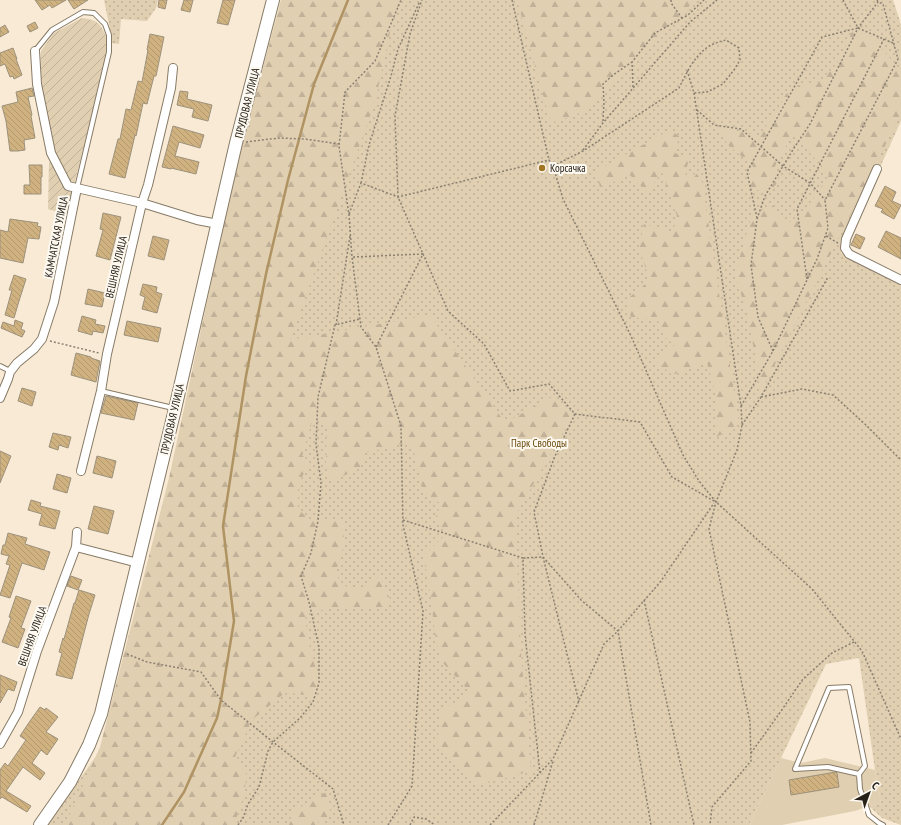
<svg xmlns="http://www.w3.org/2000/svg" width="901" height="825" viewBox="0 0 901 825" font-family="'PT Sans Narrow',sans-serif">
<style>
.grass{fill:url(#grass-dots)}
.forest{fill:url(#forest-firs)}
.garden{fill:url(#garden-furrows)}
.pitch{fill:#e1cfb1}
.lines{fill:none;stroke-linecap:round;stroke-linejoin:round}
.stream{stroke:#b09362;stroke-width:2.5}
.building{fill:url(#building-back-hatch);stroke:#9d917c}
.lane-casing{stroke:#877b67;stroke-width:6}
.street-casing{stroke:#877b67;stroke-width:10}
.secondary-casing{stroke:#877b67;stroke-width:14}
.path{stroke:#8a8172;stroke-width:1.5;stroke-dasharray:2 2;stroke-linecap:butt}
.lane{stroke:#fff;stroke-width:4}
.street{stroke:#fff;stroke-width:8}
.secondary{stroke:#fff;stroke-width:12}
.poi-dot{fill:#a07625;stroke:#fef9f0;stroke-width:1.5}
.labels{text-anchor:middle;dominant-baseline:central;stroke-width:4;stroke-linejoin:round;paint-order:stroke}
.street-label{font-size:11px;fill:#262119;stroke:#fef9f0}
.poi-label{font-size:11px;fill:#262119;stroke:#fef9f0;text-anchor:start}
.park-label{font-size:11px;fill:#684a0d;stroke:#fef9f0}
</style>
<defs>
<pattern id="grass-dots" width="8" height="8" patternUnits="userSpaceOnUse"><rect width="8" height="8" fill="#e1cfb1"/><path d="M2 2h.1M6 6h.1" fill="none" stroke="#c1b198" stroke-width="1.8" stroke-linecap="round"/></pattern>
<pattern id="forest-firs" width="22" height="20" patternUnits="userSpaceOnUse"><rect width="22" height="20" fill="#e1cfb1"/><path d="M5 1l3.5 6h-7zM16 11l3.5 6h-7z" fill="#c1b198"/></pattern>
<pattern id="garden-furrows" width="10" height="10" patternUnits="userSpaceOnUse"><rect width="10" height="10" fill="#e1cfb1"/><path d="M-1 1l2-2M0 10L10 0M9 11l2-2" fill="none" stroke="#c1b198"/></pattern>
<pattern id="building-back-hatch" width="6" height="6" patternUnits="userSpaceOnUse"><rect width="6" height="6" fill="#d0b280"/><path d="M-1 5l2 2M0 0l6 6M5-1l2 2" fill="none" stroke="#b2996e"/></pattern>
</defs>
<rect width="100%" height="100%" fill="#f8ead4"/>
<path class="grass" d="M104,0H158L156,8L147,21L121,19L119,44L111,43V34Z
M281,0H893L901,24V121L841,253L901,285V825L882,818L869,806L881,803L875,770L859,658L826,664L750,823L751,825H47L122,720Z"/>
<path class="forest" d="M281,0H397L375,102L290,340L430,315L505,423L554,396L572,417L515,516L521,654L531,771L480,785L454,764L437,748L441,711L457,701L468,690L441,661L435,634L429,583L423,556L446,534L435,519L441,504L423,491L414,452L405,443L386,448L364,453L361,467L343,476L329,481L326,464L327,424L313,419L302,455L310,463L298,484V509L310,520L343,519L344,544L336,572L341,586L364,588L380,576L392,604L372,609L342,607L305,612L307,636L313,658L319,683L312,696L286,692L252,720L234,759L247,775L243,798L234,825H65L100,747L169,478L234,176Z
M517,0H695L622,77L582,112L551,124Z
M857,20L901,71V114L762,390L747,314L735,274L751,218L771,204L788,223L804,212L829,175L793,134L775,166L779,181L770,191L745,189L753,166L727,144L720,127L759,136L777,111L786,94L800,85L820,81L836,65L848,41Z
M670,130L679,136L675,153L689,158L685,176L697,174L702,182L739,424L715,438L716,394L707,363L672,375L655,360L675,345L664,337L658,320L631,317L625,301L650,280L639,249L644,224L673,232L677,216L662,172L647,192L630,175L600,187L596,171Z
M326,792L330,810L328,820L318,822L319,825H289L292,813L307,803Z"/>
<path class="garden" d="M82,18C104,21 99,27 111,43C96,101 80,158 67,215L48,209L49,163L55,155L40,85L41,51L54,33Z"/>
<path class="pitch" d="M781,758L801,763L825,758L875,770L881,803L869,806L855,811L782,825H751L750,823Z"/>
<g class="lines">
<path class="stream" d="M162,825L184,792L217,718L221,700L234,621L223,526L246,376L266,274L288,180L314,84L348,0"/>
</g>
<path class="building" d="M35,0H66L52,8L50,5L42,10Z
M68,0H88L74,9Z
M159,0H167L165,9L158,7Z
M184,0H193L190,12L181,10Z
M223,0H235L228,25L217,23Z
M35,22L38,28L30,32L27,26Z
M5,25L9,32L0,37V28Z
M150,34L164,37L156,76H154L147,104L143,103L136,136L135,135L125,178L109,174L118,139H120L126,109L131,110L138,81L142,82L148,50H147Z
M13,48L17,59H16L22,75L14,79L13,76L10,77L5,64L0,66V53Z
M32,88L34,96L28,97L32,115L31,116L35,138L24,140L25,150L18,151H10L6,121L2,106L18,102L16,92Z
M180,91L188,92L187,99L212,105L208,121L192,117L194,109L177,105Z
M173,126L204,135L200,148L179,142L175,156L199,162L196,174L171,168V169L162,167Z
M29,165H42V177H41V194H24V185H30Z
M885,186L896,192L892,201L901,205L894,219L881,212L883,209L875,206Z
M103,213L121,217L110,260L96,256L103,230L100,229Z
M10,219L38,223L37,226L41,227L39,239L28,238L23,263L0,258V230L8,232Z
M886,231L901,238V259L878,247Z
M856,234L865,238L860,249L851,245Z
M153,236L169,240L164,260L148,256Z
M14,275L26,279L19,301L14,318L5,315L12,290H9Z
M143,284L157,287L156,292L162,294L157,313L142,309L145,297L140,295Z
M88,289L105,293L102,307L85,304Z
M82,316L96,320L95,324L105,326L103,333L93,331L92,335L78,331Z
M15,320L23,323L21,329L25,331L22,337L1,328L3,322L14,326Z
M127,321L161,328L158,342L124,335Z
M76,353L91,357V358L100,361L96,382L71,375Z
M22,388L36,392L32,406L18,401Z
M106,396L138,403L134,420L101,413Z
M53,433L71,437L68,448L59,445L58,450L49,447Z
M0,451L11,456L0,483Z
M97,456L116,461L112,478L93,473Z
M57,474L71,478L67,493L53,489Z
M31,500L41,503L40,506L60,511L55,529L39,525L42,514L28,510Z
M94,506L114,511L108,534L88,529Z
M8,533L27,538L25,544L50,552L44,570L22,563L10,598L0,595L10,565L6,564L9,556L1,554L3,545H5Z
M71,576L82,580L78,590L67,586Z
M79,590L95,595L89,614L72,679L56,675L62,653L59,652L63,638L64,639L74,603H75Z
M16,596L31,601L21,628L25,629L18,648L2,642L11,618L9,617Z
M0,675L17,682L14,691L8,689L0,703Z
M40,707L45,710L46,708L58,717L46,732L58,739L47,755L41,750L32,763L45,773L40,780L23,767L6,791L31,806L27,812L2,797L0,799V770L5,763L8,766L26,740L20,736L30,721Z
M836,772L837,773L839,787L791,795L789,780Z"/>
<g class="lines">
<g class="lane-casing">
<path id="lane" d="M35,51L52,30L83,12L94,13L105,24L109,35V52L77,188
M0,366L10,371
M101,391L173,408
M859,774L828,767L795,769L829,688L849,687L865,766L859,774L860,789L869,815L879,823L883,825"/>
</g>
<g class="street-casing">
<path id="street" d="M35,51L37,84L51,153L68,186L142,203L197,220L218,224
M877,169L846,239L845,248L849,254L901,280
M0,398L8,379L10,372L17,363L34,349L42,339L54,302L77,188
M81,471L101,391L107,354L142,203L148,185L171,88L173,68
M76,547L138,563
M0,744L18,712L37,651L76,547L77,532"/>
</g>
<g class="secondary-casing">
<path id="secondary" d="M40,825L70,782L89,745L101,714L175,409L236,143L273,0"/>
</g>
<path class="path" d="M512,0L549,160L553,166L563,199L631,336L683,455L699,481L716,502L812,589L862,651L901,739
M671,0V3L682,18
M843,0L858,28L893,43
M633,87L632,62L655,33L688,15L704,0
M694,93L741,406L742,425L737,450L716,502L709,529L750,722L751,761L712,807L710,825
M697,110L714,125L741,129L783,166L810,183L825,200
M603,121L604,102L603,84L613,75L632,62
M246,142L279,138L305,139L339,144
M583,150L603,123L690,22L717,0
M553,166L583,151L679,88C687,72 695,54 711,45C716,43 721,41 726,40L739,48L740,60L734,70L723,84L707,92L694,93L687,70
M361,183L369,145L391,76L398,49L420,1
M349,214L361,183L398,197L549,160
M757,218L747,172L822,37L858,28
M826,236L838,243
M353,257L423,254L398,197L395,116L410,34L422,0
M807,279L797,209L884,39
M336,325L350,236
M50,341L99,353
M376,347L423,254L448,311L484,344L510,391L549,384L575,414L640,422L672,477L714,501
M773,351L758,317L751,265L757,219L765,196L794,148L810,124L858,28L878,2
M761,397L802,389L833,395L866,425L901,460
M741,406L773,351L817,259L828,228L825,200L898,59L883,4L878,2L877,0
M575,414L555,456L534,512L543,557L579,702
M742,425L761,397L828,277
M403,520L523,558
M644,600L694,825
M127,654L147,662L201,672L221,700L273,742L333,789L344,825
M751,753L779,714L803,679L832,653L854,642
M540,773L525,634L523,558L543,557L581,600L618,631L651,825
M238,825L243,818L248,804L259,787L268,751L273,742L300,718L313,702L319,683V647L309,602L301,576L311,553L318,521L321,483L316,444L318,397L335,325L360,319
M388,825L412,786L423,611L403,525L401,426L376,347L361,327L352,257L349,215L339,146L345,92L375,61L401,0
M410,825L414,817L426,819L435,825
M490,825L553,759L604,644L618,631L661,581L714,503
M534,825L553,761"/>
<use href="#lane" class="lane"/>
<use href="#street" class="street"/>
<use href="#secondary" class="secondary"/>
</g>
<circle class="poi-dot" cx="542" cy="168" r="4"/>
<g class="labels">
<g class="street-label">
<text transform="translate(247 103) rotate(-76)">ПРУДОВАЯ УЛИЦА</text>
<text transform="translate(56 237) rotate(-79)">КАМЧАТСКАЯ УЛИЦА</text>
<text transform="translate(116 267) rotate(-77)">ВЕШНЯЯ УЛИЦА</text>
<text transform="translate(172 419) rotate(-77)">ПРУДОВАЯ УЛИЦА</text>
<text transform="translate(32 636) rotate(-70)">ВЕШНЯЯ УЛИЦА</text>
</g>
<g class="poi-label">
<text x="550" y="168">Корсачка</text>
</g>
<g class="park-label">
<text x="539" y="443">Парк Свободы</text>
</g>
</g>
<g transform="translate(869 793) rotate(41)" stroke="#fef9f0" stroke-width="3" paint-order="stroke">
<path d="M0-3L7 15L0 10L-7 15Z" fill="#262119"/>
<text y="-6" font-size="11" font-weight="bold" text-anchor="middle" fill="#262119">С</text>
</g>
</svg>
